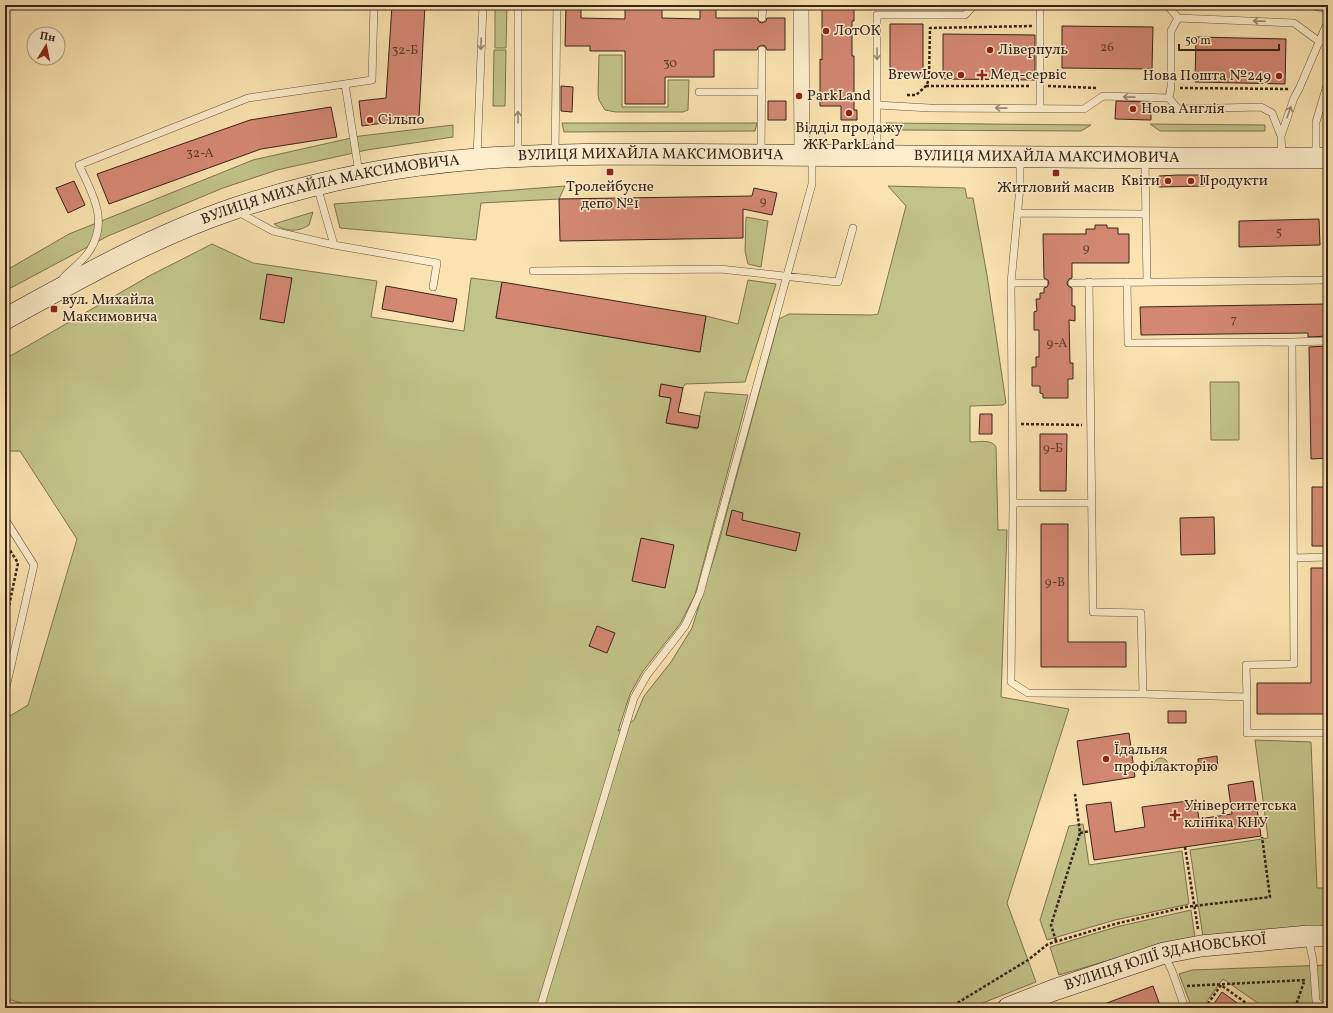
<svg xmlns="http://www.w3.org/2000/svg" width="1333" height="1013" viewBox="0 0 1333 1013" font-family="Vollkorn,serif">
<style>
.green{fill:#c2c388;stroke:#7c7452}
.building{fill:#d48874;stroke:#37241b}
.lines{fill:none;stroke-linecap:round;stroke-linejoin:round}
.lane-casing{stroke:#685440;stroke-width:8}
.street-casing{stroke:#685440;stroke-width:16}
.secondary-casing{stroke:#37241b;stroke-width:22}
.path{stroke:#37241b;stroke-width:2.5;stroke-dasharray:3 2;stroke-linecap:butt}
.lane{stroke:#fcedcc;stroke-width:7}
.street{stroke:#fcedcc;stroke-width:15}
.secondary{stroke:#fcedcc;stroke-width:21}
.oneway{stroke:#9a8874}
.poi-dot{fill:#8f2418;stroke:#fcedcc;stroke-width:1.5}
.labels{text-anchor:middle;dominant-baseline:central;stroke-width:3;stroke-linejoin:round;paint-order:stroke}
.number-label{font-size:13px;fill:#5e3d31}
.poi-label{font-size:15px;fill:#37241b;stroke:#fcedcc;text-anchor:start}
.street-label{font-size:15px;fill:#37241b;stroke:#fcedcc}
</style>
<rect width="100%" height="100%" fill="#fae3b0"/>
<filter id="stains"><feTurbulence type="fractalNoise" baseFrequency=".005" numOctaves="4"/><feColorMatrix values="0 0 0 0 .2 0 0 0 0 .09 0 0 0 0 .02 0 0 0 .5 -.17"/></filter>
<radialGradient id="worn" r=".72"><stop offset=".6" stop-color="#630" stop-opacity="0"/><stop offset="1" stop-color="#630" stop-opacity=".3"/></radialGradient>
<path class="green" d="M495,5H507L506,48H495Z
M494,50H506L505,106H493Z
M599,55H622V107H668V80H689L688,110L683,112H616L605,110L599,100L598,94Z
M562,123H757L755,131L564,132Z
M886,123L1091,125L1081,131L896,130Z
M1150,124L1265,125V131H1160Z
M453,125V137L367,150L277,170L223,188L108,236L5,291V271L69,234L253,160L360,136Z
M565,186L559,199L481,203L476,240L340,228L334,204Z
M888,186L965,188L967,198H973L987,275L1006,403L1003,405L970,406V442C979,442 992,439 996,447L998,530H1007L1001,697L1069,709L1007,903L1036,982L970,1008H36L5,998V719L28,705L77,539L20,451H5V359L151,275L212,244L253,263L377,281L371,317L464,331L471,278L502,282L496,318L699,352L706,316L738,324L748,280L776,284L745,382L685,384L683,388L661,385L659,396L681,400L676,412L668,411L666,423L697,429L705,392L748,395L695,595L680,624L643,671L630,694L618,731L634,720L644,696L671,662L692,628L718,545L779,319L789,314L872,315L878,314L906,206Z
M313,212L309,225C297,233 285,231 274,224Z
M746,217L768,221L761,267L748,264L745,251Z
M1210,382H1239V440H1211Z
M1255,740L1311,742L1317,888H1328V928L1203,937L1190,850L1268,838Z
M1154 765a7 7 0 1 1 14 0a7 7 0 1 1-14 0Z
M1083,824L1089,865L1182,851L1189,904L1115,920L1047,940L1040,920L1069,826Z
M1191,910L1195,938L1130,954L1059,975L1050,947L1116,927Z
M1328,965V1008H1265L1223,979L1202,1008H1192L1179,974L1192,970Z"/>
<path class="building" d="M392,5H425L419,118L362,126L359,101L386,98Z
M566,5H581V18L625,19V5H662V18L700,19V5H716V18H757L759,22L762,23L766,21L767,18H785V50H767L765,46L762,45L758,47L757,50H714V77H665V104H625V51H590V46H565Z
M822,5H854V21H852V56H854V110H857V120H841V106H820V59L822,60Z
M890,24H923V76H890Z
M1062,26L1153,27L1152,69L1062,68Z
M943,34L1035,35V80L943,79Z
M1196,37L1286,39L1285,84L1195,82Z
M561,86L573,87L572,112L561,111Z
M768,101H786V120H768Z
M1116,101L1151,102V120L1115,119Z
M331,107L337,137L261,149L109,204L97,174L250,120Z
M1178,175H1204L1205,186L1159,187V176Z
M74,181L85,205L68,213L56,188Z
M754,188L777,193L772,215L743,209V238L560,241L559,199L752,196Z
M1319,219L1320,245L1239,247V221Z
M1095,225H1107V228H1118V234H1129V263H1072V278L1069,279L1067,283L1068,286L1072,288V306H1075V321L1069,320L1070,363H1073V379H1068V398H1043V394L1040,393V386H1032V367H1036V357H1039V330H1034V312L1037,311L1036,299H1040V293H1044V288L1047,287L1049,283L1048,280L1044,278L1043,234H1086V229H1095Z
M267,274L292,278L284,323L260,319Z
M502,282L706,316L700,352L496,318Z
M386,286L457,299L453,322L382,309Z
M1328,304V336L1308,337V333L1141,335L1140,307Z
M1328,346V458L1311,459L1309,347Z
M661,384L683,388L678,412L700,416L698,428L666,423L671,398L659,396Z
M980,414H992V434H979Z
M1040,434H1067L1066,491H1040Z
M1312,487H1328V546H1312Z
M732,510L743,513L742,520L800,533L796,551L726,535Z
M1214,517L1215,554L1181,555L1180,518Z
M1041,524H1068V642H1126V667H1041Z
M641,538L674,545L665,588L632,581Z
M1311,568H1328V714H1257V683H1311Z
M597,626L615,633L607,653L589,646Z
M1168,711H1186V723H1168Z
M1129,733L1135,777L1083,785L1077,741Z
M1217,756L1218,769L1199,771L1198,759Z
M1253,781L1261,836L1094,860L1086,805L1111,802L1115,832L1145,827L1142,807L1196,800L1199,819L1232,814L1228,785Z
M1153,986L1161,1008H1096V1007Z
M1222,992L1244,1008H1211Z"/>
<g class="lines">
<g class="lane-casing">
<path id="lane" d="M518,5V154
M1167,5L1178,18L1294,23L1320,42
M1309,5L1328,9
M762,18L763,5
M345,84L372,80L374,5
M699,92H762
M1169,98L1171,87V31L1178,18
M877,105L930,108L1084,109L1103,96L1169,98L1178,109L1261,107L1272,113L1281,136
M1040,109V5
M555,153L557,5
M761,153L762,50
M877,153V15H965L974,5
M1316,155V122L1328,82
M477,157L483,5
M1282,157L1281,136L1294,98L1299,89L1328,21
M1020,160V187L1011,283L1013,503L1011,682L1028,693L1143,694L1247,697V733H1328
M1145,160L1147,282
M317,186L334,245L437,263L433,287
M238,212L273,231L334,245
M1018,213L1146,214
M533,271L720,269L838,282L853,228
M64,277C72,269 84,260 90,250C109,220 92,193 79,165L248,98L345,84L359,173
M1089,282L1093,612L1141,613L1143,694
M1127,282L1128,343L1292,342
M1011,283H1044
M1072,283L1328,280
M1013,503H1091
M5,519L34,565L5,692
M1294,558L1328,557
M1247,697L1246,665L1294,664L1292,342L1328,341
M1308,937L1313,960L1316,1001L1323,1008
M1164,954L1172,971L1185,1008
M540,1008L634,698L647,675L685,626L700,593L812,184V157"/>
</g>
<g class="street-casing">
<path id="street" d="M801,5L802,155"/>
</g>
<g class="secondary-casing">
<g id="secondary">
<path id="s1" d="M5,319C78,279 153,236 233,209C311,183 394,165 477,159C522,155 566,155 611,154L1179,158H1328"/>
<path id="s2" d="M1008,1008L1054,990L1164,953L1201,946L1308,936H1328"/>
</g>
</g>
<path class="path" d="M926,86H1031
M1048,86L1097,88
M1180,88L1289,89
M907,95H916L926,86L929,79L930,28L1032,26
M1021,424L1082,425
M5,542L18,563L5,625
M1080,833L1090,831
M1185,847L1198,929
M1056,941L1051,925L1080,833L1075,794
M1187,986L1306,980
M949,1008L1028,960L1048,944L1115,924L1185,907L1270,897L1262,837
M1205,1008L1221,985L1253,1008
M1295,1008L1304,982"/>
<use href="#lane" class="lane"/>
<use href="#street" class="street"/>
<use href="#secondary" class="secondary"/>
</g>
<defs><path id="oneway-shaft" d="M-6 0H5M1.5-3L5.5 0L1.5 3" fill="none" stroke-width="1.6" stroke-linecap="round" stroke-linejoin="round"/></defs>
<g class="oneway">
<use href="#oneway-shaft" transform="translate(1259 21) rotate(-178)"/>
<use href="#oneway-shaft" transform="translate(481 44) rotate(92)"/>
<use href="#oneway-shaft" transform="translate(877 54) rotate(90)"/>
<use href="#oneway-shaft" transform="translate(1129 97) rotate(-179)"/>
<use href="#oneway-shaft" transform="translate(1001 108) rotate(-179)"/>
<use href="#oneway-shaft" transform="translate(1289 112) rotate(-71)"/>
<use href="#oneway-shaft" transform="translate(518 117) rotate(-90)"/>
</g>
<g class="poi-dot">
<circle cx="826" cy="31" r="4"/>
<circle cx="990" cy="50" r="4"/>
<circle cx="961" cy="75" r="4"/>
<path d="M980 69h4v4h4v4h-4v4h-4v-4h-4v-4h4z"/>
<circle cx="1279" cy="76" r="4"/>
<circle cx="799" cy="96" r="4"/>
<circle cx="1133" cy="109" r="4"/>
<circle cx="849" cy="113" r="4"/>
<circle cx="370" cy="120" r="4"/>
<rect x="606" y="168" width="8" height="8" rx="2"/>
<rect x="1052" y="169" width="8" height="8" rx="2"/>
<circle cx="1168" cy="181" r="4"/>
<circle cx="1191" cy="181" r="4"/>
<rect x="50" y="305" width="8" height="8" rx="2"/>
<circle cx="1106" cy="759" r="4"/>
<path d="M1173 809h4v4h4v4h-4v4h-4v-4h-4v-4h4z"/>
</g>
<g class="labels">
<g class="number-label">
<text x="1107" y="48">26</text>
<text x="405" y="51">32-Б</text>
<text x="670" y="64">30</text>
<text x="200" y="154">32-А</text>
<text x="763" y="202">9</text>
<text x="1279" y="233">5</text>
<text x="1086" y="249">9</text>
<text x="1234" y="320">7</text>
<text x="1057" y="344">9-А</text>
<text x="1053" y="449">9-Б</text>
<text x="1055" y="583">9-В</text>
</g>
<g class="poi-label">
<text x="834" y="31">ЛотОК</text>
<text x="998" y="50">Ліверпуль</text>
<text x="953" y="75" text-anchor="end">BrewLove</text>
<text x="990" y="75">Мед-сервіс</text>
<text x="1271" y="76" text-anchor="end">Нова Пошта №249</text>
<text x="807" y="96">ParkLand</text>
<text x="1141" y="109">Нова Англія</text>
<text x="378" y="120">Сільпо</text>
<text x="849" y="128" text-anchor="middle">Відділ продажу<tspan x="849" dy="17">ЖК ParkLand</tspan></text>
<text x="1160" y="181" text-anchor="end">Квіти</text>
<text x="1199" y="181">Продукти</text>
<text x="610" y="187" text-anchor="middle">Тролейбусне<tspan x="610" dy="17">депо №1</tspan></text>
<text x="1056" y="188" text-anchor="middle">Житловий масив</text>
<text x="62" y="300">вул. Михайла<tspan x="62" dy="17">Максимовича</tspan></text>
<text x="1114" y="750">Їдальня<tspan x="1114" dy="17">профілакторію</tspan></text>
<text x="1184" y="806">Університетська<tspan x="1184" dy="17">клініка КНУ</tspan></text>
</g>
<g class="street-label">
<text stroke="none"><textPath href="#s1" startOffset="677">ВУЛИЦЯ МИХАЙЛА МАКСИМОВИЧА</textPath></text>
<text stroke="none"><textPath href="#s1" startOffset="1073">ВУЛИЦЯ МИХАЙЛА МАКСИМОВИЧА</textPath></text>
<text stroke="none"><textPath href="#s1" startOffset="353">ВУЛИЦЯ МИХАЙЛА МАКСИМОВИЧА</textPath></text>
<text stroke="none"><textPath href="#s2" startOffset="165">ВУЛИЦЯ ЮЛІЇ ЗДАНОВСЬКОЇ</textPath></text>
</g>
</g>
<rect width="1333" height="1013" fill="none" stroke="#fae3b0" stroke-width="20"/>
<rect x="6" y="6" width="1321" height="1001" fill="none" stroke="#37241b" stroke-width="2"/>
<rect x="10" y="10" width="1313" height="993" fill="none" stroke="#37241b"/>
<g transform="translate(46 46) rotate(10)"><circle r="19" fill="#fcedcc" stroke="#ad9d85"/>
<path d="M0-3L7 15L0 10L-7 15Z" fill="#8f2418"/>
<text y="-6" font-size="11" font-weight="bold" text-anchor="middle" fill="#37241b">Пн</text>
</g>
<path d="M1179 44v6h100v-6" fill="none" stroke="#37241b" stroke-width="2"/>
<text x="1185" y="44" font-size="12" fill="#37241b" stroke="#fcedcc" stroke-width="3" paint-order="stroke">50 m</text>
<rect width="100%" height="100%" filter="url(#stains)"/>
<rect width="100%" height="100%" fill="url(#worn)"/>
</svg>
